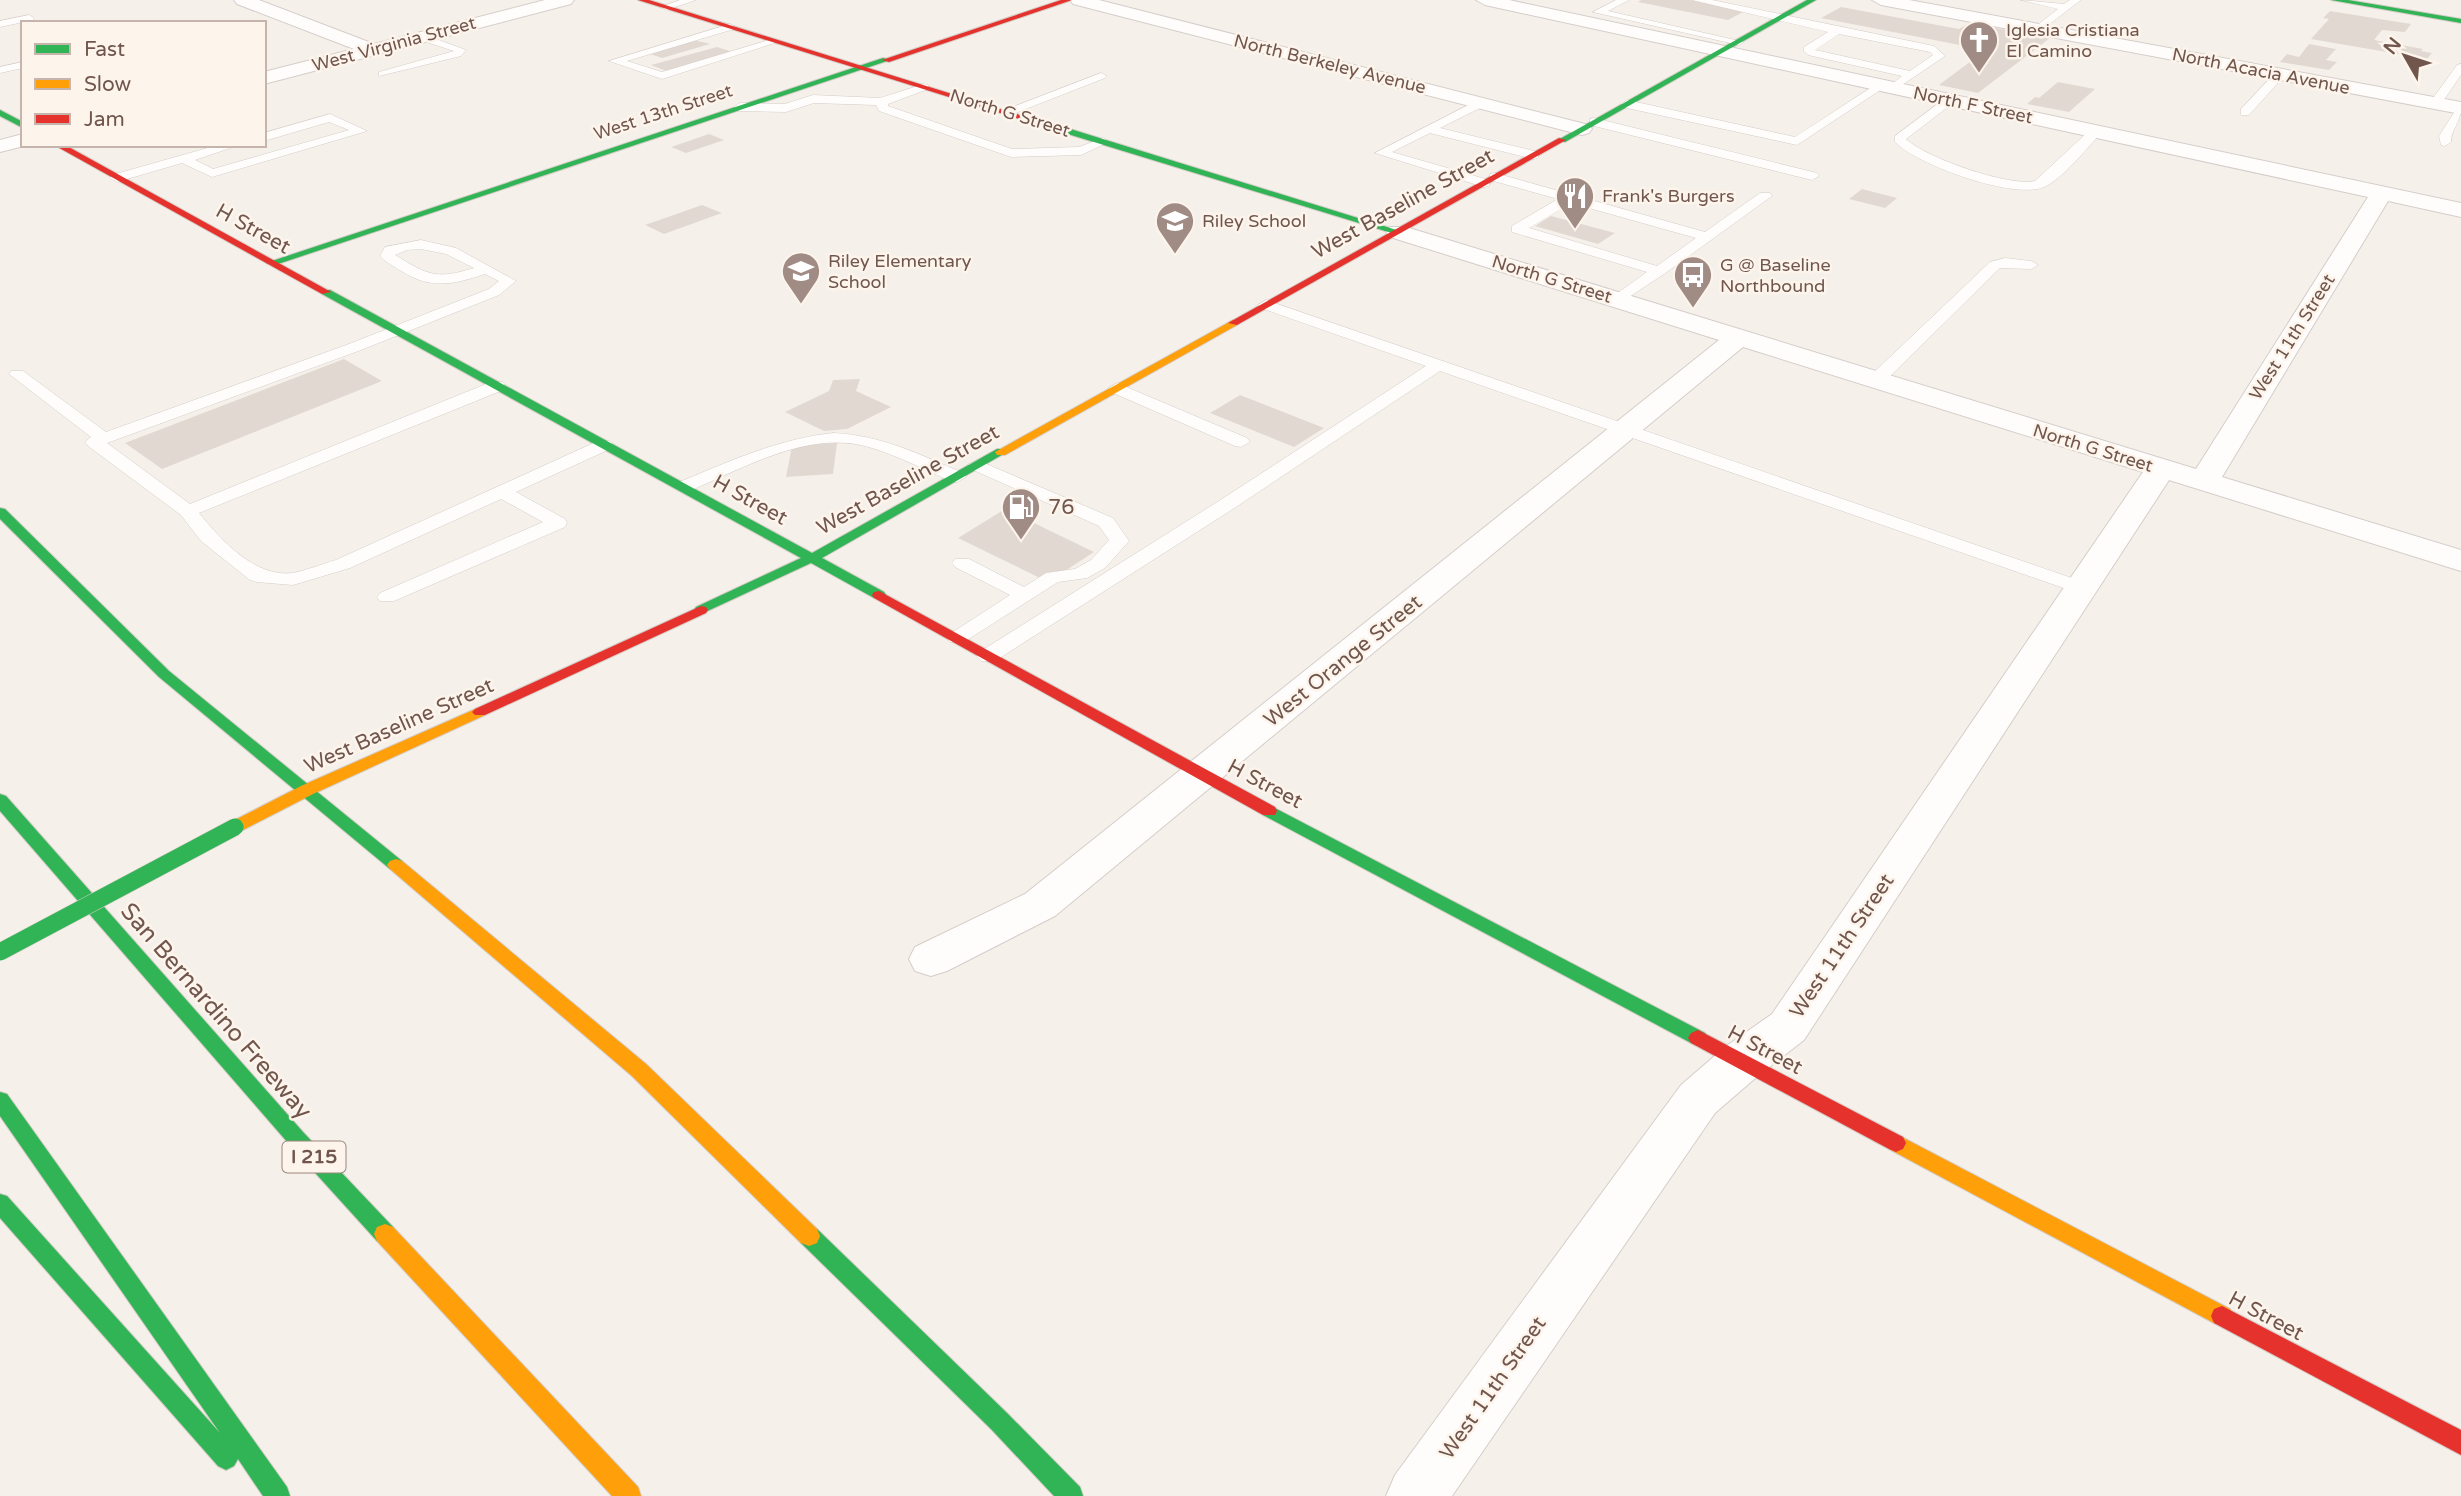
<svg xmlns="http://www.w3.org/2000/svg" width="2461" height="1496" viewBox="0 0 2461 1496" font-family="'Varela Round',sans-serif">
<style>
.building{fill:#e2d8d2}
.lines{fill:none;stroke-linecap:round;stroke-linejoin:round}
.lane-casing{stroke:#d5cdc9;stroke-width:1}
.street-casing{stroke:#d5cdc9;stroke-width:2}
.fast-casing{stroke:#d4ccc7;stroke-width:2}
.slow-casing{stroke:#d4ccc7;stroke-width:2}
.jam-casing{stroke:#d4ccc7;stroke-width:2}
.lane{fill:#fefdfc;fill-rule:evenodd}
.street{fill:#fefdfc;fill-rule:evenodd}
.fast{fill:#30b455;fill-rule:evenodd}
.slow{fill:#ff9f0a;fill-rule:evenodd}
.jam{fill:#e5322d;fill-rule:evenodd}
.fast-bridge-casing{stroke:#d4cbc7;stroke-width:18;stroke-linecap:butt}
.fast-bridge{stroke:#30b455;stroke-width:17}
.labels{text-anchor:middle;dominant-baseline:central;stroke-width:5;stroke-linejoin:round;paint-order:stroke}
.far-poi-label{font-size:18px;fill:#71564d;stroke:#fdf5ec;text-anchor:start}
.far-street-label{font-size:18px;fill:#71564d;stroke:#fdf5ec}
.shield{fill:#fdf5ec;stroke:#9b867d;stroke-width:2}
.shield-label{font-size:19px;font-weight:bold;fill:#71564d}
.street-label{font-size:21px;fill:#71564d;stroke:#fdf5ec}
.poi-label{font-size:21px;fill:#71564d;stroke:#fdf5ec;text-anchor:start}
.near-street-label{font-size:24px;fill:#71564d;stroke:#fdf5ec}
</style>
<rect width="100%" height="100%" fill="#f6f0ea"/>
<path class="building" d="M1641,0H1690L1745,11L1728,20L1638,2Z
M1841,7L1959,29L1969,23L2050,38L1978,93L1939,85L1979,55L1968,53L1975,48L1821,18Z
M2330,11L2411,24L2405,32L2382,30L2374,40L2423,49L2421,51L2432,53L2427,59L2311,39L2329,19L2323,18Z
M694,40L710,44L662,58L647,53Z
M2309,44L2336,49L2326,60L2337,62L2329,70L2280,62L2287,54L2299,57Z
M717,47L733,52L669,72L651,65Z
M2058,82L2095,89L2069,112L2027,104L2035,97L2039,98Z
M709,134L724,140L686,153L671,147Z
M1862,189L1897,198L1885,208L1849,199Z
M702,205L722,213L664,234L645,225Z
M1551,216L1615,233L1598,244L1535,226Z
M344,359L382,381L162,469L125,443Z
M860,379L856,391L891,407L847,429L824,431L785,412L829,391L833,380Z
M1240,395L1324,428L1294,447L1210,413Z
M837,443L833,474L786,477L792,446Z
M1005,509L1094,552L1048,582L958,538Z"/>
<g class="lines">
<g class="lane-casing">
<path id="lane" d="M680,0H696L666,10L661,7Z
M1616,0H1629L1608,11L1744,42L1739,45L1593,12Z
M1692,0H1712L1934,46L1945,56L1893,91L1887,88L1902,76L1808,55L1804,51V47L1828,32ZM1839,34L1930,52L1933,55L1910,71L1815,50Z
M2021,0L2064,4L2070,0H2081L2039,32L2034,29L2035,27L2058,9Z
M29,15L34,18L33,20L0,27V21Z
M730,24L735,27L734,29L627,61L662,72L772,39L781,41L662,79L609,61Z
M417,35H425L466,50L461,56L379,76V72L454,51L417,39Z
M23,62V68L0,73V67Z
M2461,64V75L2439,107H2431V101L2457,65Z
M1101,73L1107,76L1105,78L1010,115L1000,112Z
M2275,73L2285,75L2249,115H2241V109Z
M1878,83L1888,85L1797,145L1627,108L1621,104L1627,100L1795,137Z
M924,84L928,85V89L888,104V106L1012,149L1079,147L1103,138L1109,142L1081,155L1011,157L879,111L876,105L814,103L786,112L740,111L734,107L740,103L785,104L813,95L880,98Z
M1947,97L1957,100L1906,139C1926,158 2009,187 2035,181L2092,128H2100L2102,131C2090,146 2061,180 2044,187C2014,200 1917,165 1895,142V136Z
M1480,99L1486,103L1484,106L1440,128L1538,152V158L1533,159L1430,133L1392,152L1489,180V186L1484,187L1375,153Z
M2461,107C2461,123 2451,129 2451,142L2445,146L2441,145L2439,136L2457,108Z
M330,114L367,131L212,177L182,163L117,182L110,178L112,175L218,145H239L195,160L213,169L349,130L329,122L264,141V133Z
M1594,118L1817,173L1819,176L1812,180L1590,125V119Z
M1495,173L1705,232L1760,193H1770L1772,196L1664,274L1617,305L1609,300L1612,297L1647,272L1512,232V226L1558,199L1490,180V174ZM1571,203L1696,238L1657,266L1529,228Z
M421,240L456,248L516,281L499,295L361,350L107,443L190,504L491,382H503L505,386L503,390L199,513C221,540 255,578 293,573C308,570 322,564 336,560L598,441H610L613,445L610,449L516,492L565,519L567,523L565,527L394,601H380L377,597L380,593L543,522L501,499L350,568L293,585L257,582L250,580L201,541L181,515L88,446L85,442L91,437L9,374L11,371H23L106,432L349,344L489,289L499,281L485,274C455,284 432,290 403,272C395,267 386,263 380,256L385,247ZM421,249L446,254L474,268C436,280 428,275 395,255L407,250Z
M2005,258L2031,261L2038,265L2031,269L2000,268L1881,385H1869L1867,381L1869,377L1990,262Z
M1266,300L2089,584L2092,588L2089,592H2075L1440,371L1236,507L995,661H981L977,656L981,651L1222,499L1426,366L1261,308L1258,305Z
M1117,383L1247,438L1250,442L1241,447L1235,446L1111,392L1109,388Z
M833,433C881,435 921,455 963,473L966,477L957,482L951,481C923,469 895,454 865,446C806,431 742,469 689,491L683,493L674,487L677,483C728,462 777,439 833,433Z
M977,460L1113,518L1129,541L1105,568L1087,578L1058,582L964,642H950L947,638L950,634L1010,595L955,567L952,563L955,559H969L1024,587L1046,573L1075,569L1091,560L1109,540L1099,526L971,469L968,465Z"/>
</g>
<g class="street-casing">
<path id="street" d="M234,0H259L374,44L545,0H574L571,4L264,84V72L354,49L237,4Z
M1070,0H1099L1589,125L1592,129L1589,133L1582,135L1073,4Z
M1476,0H1509L2461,203V217L2388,201L2222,477L2461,550V571L2169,480L1804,1040L1759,1075L1715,1113L1452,1496H1386L1395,1475L1681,1085L1725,1047L1772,1014L2143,472L1743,347L1055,916L947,971L931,976L915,971L909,959L915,947L1025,894L1719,340L1390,237L1386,232L1390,227H1406L2196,469L2368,197L1485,5Z
M1872,0H1909L2461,102V114L1881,5Z
M23,134V145H28L0,152V140Z"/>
</g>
<g class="fast-casing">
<path id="fast" d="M1807,0H1816L1565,142L1558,140Z
M2331,0H2348L2461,19V23Z
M883,58L890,60L275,265L266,263Z
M0,110L23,122V128L0,116Z
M1058,127H1064L1403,232L1395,234L1058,131Z
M322,290H330L812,553L997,449H1005L1007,452L822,558L884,592L886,595L884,598H874L811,563L701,614L696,613L694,610L696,607L801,558L322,294Z
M0,508L5,509L169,671L402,861L405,865L402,869H390L159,677L0,519Z
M0,794L6,796L303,1132L393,1227L396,1234L393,1241L385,1244L377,1241L289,1144L0,811Z
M1269,805L1705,1033L1708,1038L1705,1043L1698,1046L1691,1043L1263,815L1261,811Z
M0,1092L7,1094L287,1487L290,1496H263L238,1459L234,1466L226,1470L218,1466L0,1218V1194L7,1196L220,1433L0,1116Z
M809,1226L817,1229L1007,1413L1080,1487L1083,1496H1054L991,1429L801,1243L798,1236L801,1229Z"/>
</g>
<g class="slow-casing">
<path id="slow" d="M1233,320L1237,321V325L1005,455H997L995,452Z
M480,707L488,712L485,715L313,794L241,831H229L227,827L229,823L301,786Z
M396,859L402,861L646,1064L817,1229L820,1236L817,1243L809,1246L801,1243L632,1076L390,869L387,865L390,861Z
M1896,1134L2230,1309L2233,1316L2230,1323L2222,1326L2214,1323L1889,1149L1886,1143L1889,1137Z
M385,1224L393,1227L638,1487L641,1496H612L377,1241L374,1234L377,1227Z"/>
</g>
<g class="jam-casing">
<path id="jam" d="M638,0H649L1065,129L1058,131Z
M1061,0H1072L889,62L882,60Z
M1559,138L1566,140L1237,325L1228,323Z
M54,145H65L331,292L322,294Z
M879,591L1275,807L1277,811L1275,815H1263L874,598L872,595L874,592Z
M701,606L706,607L708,610L706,613L485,715H475L472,712L475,709Z
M1698,1030L1903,1137L1906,1143L1903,1149L1896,1152L1889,1149L1691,1043L1688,1038L1691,1033Z
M2222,1306L2461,1430V1455L2214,1323L2211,1316L2214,1309Z"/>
</g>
<use href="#lane" class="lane"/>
<use href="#street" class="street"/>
<use href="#fast" class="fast"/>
<use href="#slow" class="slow"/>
<use href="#jam" class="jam"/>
<g class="fast-bridge-casing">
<path id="fast-bridge" d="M0,952L235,827"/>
</g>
<use href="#fast-bridge" class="fast-bridge"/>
</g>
<defs>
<g id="church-pin" transform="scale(2.0125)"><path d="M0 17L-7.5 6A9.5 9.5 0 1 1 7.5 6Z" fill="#a08c84" stroke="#fdf5ec"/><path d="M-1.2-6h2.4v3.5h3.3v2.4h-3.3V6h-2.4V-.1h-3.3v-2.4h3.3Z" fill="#fff"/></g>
<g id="restaurant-pin" transform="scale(2.0125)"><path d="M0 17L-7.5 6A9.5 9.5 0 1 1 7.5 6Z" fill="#a08c84" stroke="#fdf5ec"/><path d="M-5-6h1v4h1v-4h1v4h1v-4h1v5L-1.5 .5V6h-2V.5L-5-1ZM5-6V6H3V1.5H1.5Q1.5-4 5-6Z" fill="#fff"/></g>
<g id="school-pin" transform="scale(2.0125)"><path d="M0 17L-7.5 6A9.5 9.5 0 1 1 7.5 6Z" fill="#a08c84" stroke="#fdf5ec"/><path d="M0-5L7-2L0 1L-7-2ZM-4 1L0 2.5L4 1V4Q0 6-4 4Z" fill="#fff"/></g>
<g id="bus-pin" transform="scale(2.0125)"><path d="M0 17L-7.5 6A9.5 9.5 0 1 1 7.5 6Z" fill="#a08c84" stroke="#fdf5ec"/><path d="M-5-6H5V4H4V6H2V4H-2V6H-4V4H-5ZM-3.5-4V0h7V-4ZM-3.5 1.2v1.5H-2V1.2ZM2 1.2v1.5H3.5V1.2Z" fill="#fff"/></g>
<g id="fuel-pin" transform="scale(2.0125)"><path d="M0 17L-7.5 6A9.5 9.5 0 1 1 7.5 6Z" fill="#a08c84" stroke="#fdf5ec"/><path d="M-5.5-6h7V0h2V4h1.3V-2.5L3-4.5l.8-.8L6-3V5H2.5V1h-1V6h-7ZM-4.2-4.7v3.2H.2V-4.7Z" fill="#fff"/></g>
</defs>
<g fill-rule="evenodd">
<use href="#church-pin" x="1979" y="40"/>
<use href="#restaurant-pin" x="1575" y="196"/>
<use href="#school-pin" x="1175" y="221"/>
<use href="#school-pin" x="801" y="271"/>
<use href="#bus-pin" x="1693" y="275"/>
<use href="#fuel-pin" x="1021" y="507"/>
</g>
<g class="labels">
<g class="far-poi-label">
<text x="2006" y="30">Iglesia Cristiana<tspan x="2006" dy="21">El Camino</tspan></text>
<text x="1602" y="196">Frank's Burgers</text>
<text x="1202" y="221">Riley School</text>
<text x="828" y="261">Riley Elementary<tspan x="828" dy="21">School</tspan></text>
<text x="1720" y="265">G @ Baseline<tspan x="1720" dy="21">Northbound</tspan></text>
</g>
<g class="far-street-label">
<text transform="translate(394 44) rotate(-15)">West Virginia Street</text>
<text transform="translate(1330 64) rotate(14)">North Berkeley Avenue</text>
<text transform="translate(2261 71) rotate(11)">North Acacia Avenue</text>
<text transform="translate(1973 105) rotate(12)">North F Street</text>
<text transform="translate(663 112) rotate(-18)">West 13th Street</text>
<text transform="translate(1010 113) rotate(17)">North G Street</text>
<text transform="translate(1552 279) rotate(17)">North G Street</text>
<text transform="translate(2292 337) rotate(-58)">West 11th Street</text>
<text transform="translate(2093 448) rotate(17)">North G Street</text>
</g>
<rect class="shield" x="282.5" y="1141.5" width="63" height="31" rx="5"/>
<g class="shield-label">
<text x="314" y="1157">I 215</text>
</g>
<g class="street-label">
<text transform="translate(1403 204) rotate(-29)">West Baseline Street</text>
<text transform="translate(253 229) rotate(29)">H Street</text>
<text transform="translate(908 480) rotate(-29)">West Baseline Street</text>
<text transform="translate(750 500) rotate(29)">H Street</text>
<text transform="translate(1343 661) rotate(-39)">West Orange Street</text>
<text transform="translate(399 726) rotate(-24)">West Baseline Street</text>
<text transform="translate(1265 784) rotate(28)">H Street</text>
<text transform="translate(1842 946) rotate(-56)">West 11th Street</text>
<text transform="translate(1765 1050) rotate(28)">H Street</text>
<text transform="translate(2266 1316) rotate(28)">H Street</text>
<text transform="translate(1493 1388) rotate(-55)">West 11th Street</text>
</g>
<g class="poi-label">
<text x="1048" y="507">76</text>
</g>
<g class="near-street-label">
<text transform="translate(216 1011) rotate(49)">San Bernardino Freeway</text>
</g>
</g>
<rect x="21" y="21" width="245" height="126" fill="#fdf5ec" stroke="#c5b5ac" stroke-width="2"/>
<rect x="35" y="44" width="35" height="10" fill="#30b455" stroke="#c5b5ac" stroke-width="2"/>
<text x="84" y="56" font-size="21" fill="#71564d">Fast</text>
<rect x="35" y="79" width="35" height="10" fill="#ff9f0a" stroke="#c5b5ac" stroke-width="2"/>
<text x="84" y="91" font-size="21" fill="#71564d">Slow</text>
<rect x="35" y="114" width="35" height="10" fill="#e5322d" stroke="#c5b5ac" stroke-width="2"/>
<text x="84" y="126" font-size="21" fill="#71564d">Jam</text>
<g transform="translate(2405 56) rotate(309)" stroke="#fdf5ec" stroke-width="5" paint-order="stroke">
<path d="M0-5L12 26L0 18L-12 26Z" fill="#71564d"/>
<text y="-10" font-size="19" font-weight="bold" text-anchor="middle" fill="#71564d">N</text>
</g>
</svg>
